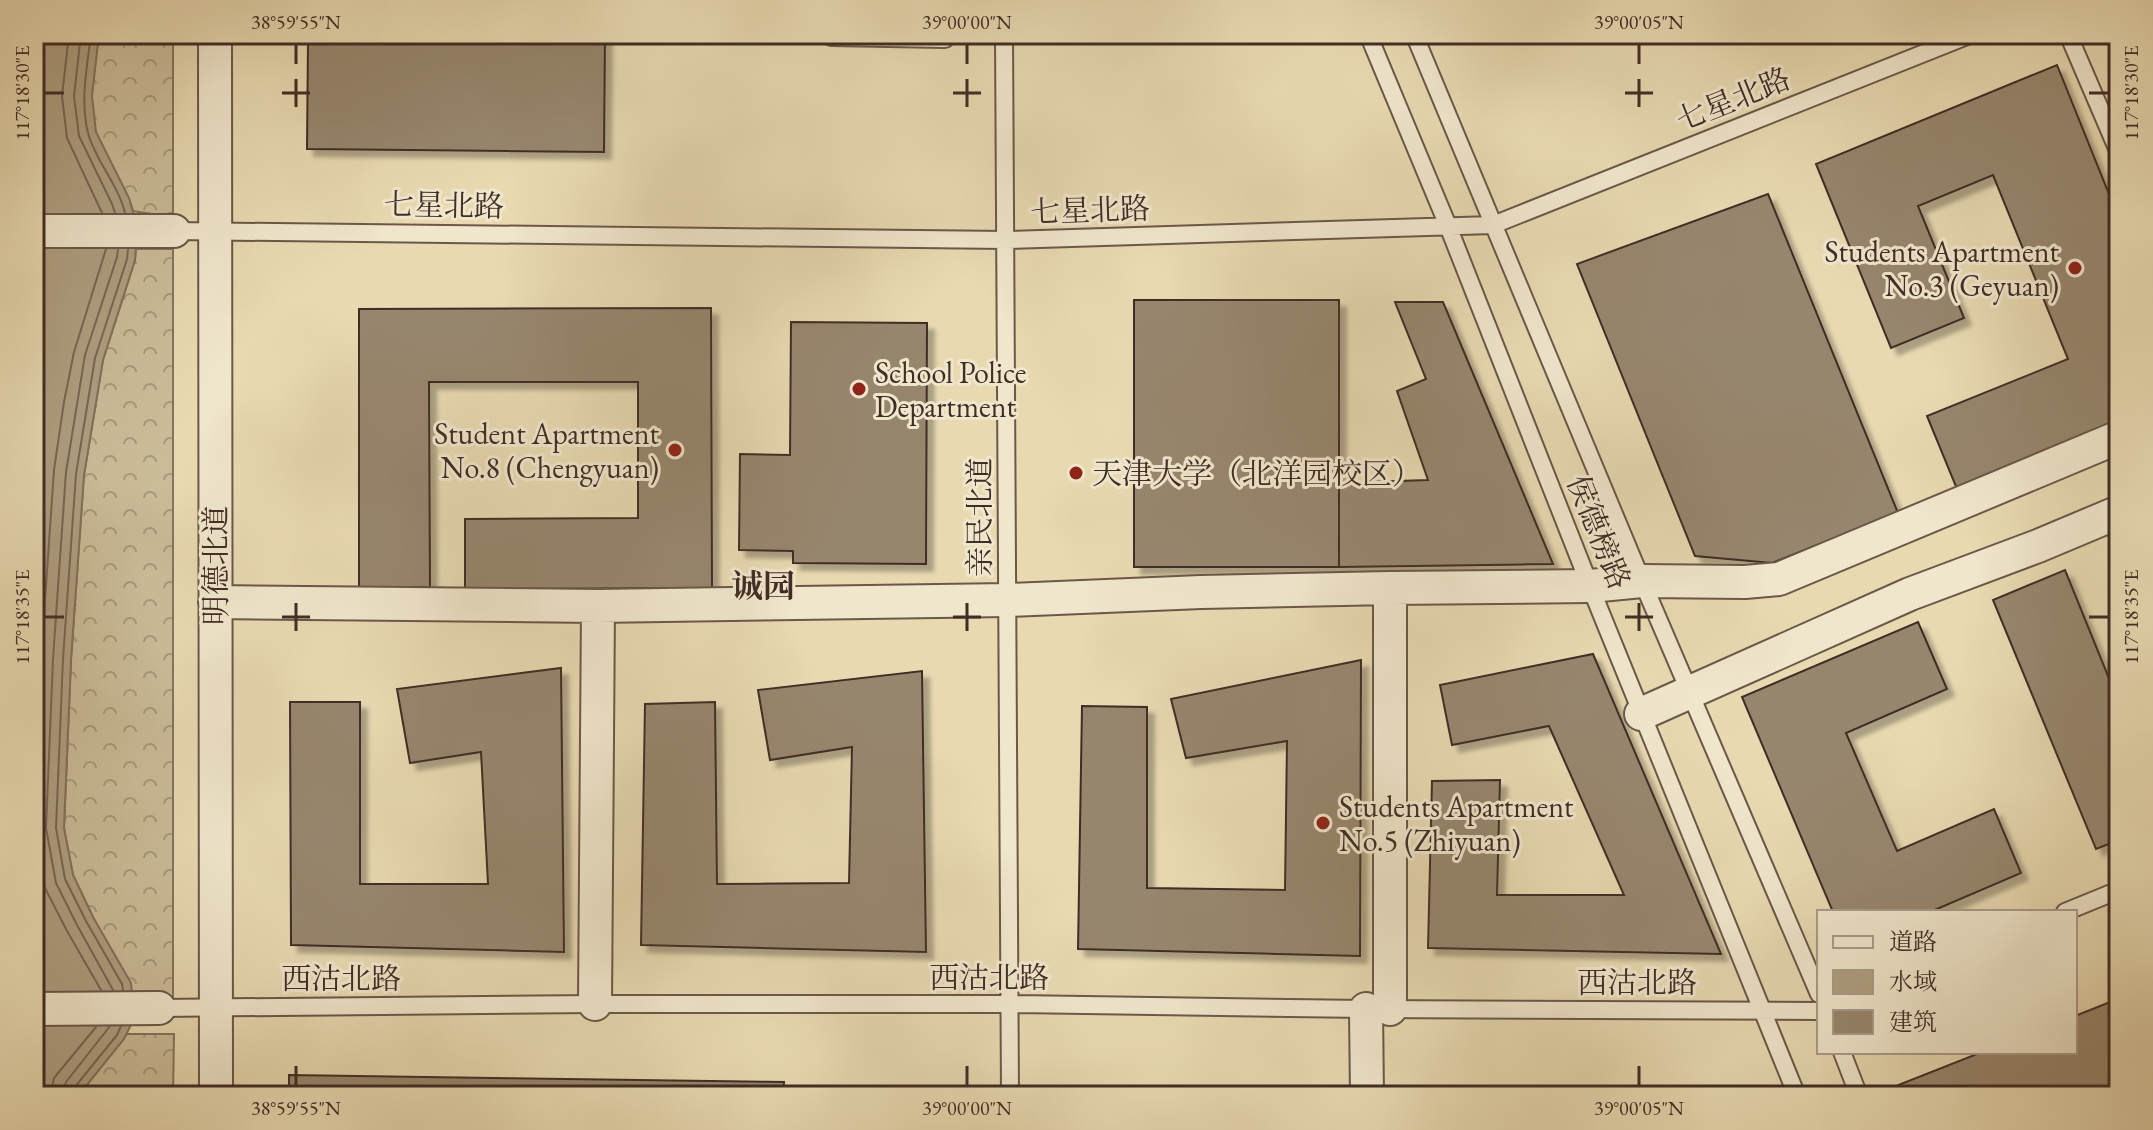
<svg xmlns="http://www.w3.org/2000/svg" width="2153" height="1130" viewBox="0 0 2153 1130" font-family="'EB Garamond','Noto Serif SC',serif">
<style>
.forest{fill:url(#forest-crowns);stroke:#867460;stroke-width:2}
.water{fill:#af9f82;stroke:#83715d;stroke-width:2}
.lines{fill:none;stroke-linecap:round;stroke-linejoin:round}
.shore{stroke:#786654;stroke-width:2}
.building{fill:#97866e;stroke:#402d26;stroke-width:2;filter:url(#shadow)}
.lane-casing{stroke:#6a5849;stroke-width:20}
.street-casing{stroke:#6a5849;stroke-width:36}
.lane{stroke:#f0e6cc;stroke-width:16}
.street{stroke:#f0e6cc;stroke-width:32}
.ticks{fill:none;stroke:#402d26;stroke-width:3}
.poi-dot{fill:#8f2418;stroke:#f0e6cc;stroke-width:3}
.labels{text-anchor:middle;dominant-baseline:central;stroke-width:6;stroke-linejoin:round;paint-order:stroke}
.street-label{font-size:30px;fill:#402d26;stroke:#f0e6cc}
.poi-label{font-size:30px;fill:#402d26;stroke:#f0e6cc;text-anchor:start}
.neighbourhood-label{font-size:32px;font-weight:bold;fill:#402d26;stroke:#f0e6cc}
.neatline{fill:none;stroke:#402d26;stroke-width:3}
.ticks-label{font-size:20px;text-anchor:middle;fill:#402d26}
</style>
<defs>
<pattern id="forest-crowns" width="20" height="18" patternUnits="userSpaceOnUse" patternTransform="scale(2)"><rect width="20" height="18" fill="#cbbc99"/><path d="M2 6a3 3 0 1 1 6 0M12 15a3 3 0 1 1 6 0" fill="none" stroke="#a6997d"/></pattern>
<filter id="shadow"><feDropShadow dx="7" dy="7" stdDeviation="2" flood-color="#0004"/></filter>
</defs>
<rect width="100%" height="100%" fill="#e8d9b1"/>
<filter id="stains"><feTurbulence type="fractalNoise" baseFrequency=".0025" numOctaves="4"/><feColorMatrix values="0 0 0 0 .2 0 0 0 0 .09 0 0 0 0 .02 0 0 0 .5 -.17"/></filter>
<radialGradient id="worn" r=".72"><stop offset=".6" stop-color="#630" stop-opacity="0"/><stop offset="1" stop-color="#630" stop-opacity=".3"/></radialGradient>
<path class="forest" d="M99,34H173V213L159,215L133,211C125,182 105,159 96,133C87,101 95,66 99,34Z
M136,249H173V1000H132L73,875L64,828L71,660L84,475L103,360L135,260Z
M127,1034H174L173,1096H78Z"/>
<path class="water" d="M34,34H99L92,96L96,132L129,198L137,226L135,260L103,360L84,475L71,660L64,828L73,875L93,917L131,983L134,1019L124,1039L78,1096H34Z"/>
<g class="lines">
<path class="shore" d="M69,34L62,96L67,138L102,213
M81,34L74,96L79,136L112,204L115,213
M91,34C87,67 80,101 88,133C95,160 118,184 125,213
M34,816L41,658L54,470L64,402L74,352L106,249
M34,833L45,888L67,931L101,990
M113,990L77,925L56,883L46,828L53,659L66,472L85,355L117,257L118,249
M123,990L122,984L86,921L65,879L56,828L63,659L76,474L95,358L127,259L128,249
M50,1096L54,1078L96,1027
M62,1096L66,1082L110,1026
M72,1096L74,1088L117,1035L121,1026"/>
</g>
<path class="building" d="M507,34H605L604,152L307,149L308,42L506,43Z
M2057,65L2119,219V423L1957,489L1927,416L2068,359L1993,175L1918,206L1964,318L1891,348L1816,164Z
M1768,194L1898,513L1772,563L1695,556L1577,264Z
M1134,300H1339V567H1134Z
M1395,302H1443L1553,564L1339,567V483L1428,480L1397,391L1426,379Z
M711,308L712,588L465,589V519L638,518V382H429L430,587H359V309Z
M791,322L927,323L926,564L793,563V551L739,550L740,454L790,455Z
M2065,570L2119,703V840L2096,849L1993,600Z
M1918,622L1947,689L1846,733L1897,851L1994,809L2021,873L1930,912H1833L1742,697Z
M1593,654L1721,954L1428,948L1432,781L1500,780L1497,895H1624L1549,726L1452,745L1440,685Z
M1361,660L1360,956L1078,949L1082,706L1147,707V888L1285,890L1287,741L1186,758L1171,699Z
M561,668L564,952L291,945L290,702H360V884H488L481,752L410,763L397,689Z
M922,671L926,952L641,945L645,704L715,702L717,884L849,883L852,747L770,760L758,690Z
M2110,1002L2119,1025V1096H2085L2081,1087L2059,1096H1879L1878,1093L1982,1052H2075V1016Z
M289,1075L784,1082L783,1096H289Z"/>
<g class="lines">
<g class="lane-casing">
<path id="lane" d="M831,34V37L945,39V34
M1004,34L1010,1096
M1368,34L1448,226L1590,586L1797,1096
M1414,34L1642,581L1819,994
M2068,34L2119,153
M174,231L1006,240L1493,225L1972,34
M2065,912L2119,890
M159,1008L595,1004H1010L1366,1009L1819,1011
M1842,1052L1859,1096"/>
</g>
<g class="street-casing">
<path id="street" d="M215,34L216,1096
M34,231H174
M215,602L598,606L1008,600L1201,592L1390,588L1590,586L1642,581L1745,582L1779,579L2119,437
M1641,714L1910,594L2038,546L2119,512
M595,1004L598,606
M34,1009L159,1008
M1366,1009L1367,1096
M1390,1009V588"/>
</g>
<use href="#lane" class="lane"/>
<use href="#street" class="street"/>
</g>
<path class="ticks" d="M296,44V64M967,44V64M1639,44V64M296,79V107M967,79V107M1639,79V107M44,93H64M282,93H310M953,93H981M1625,93H1653M2089,93H2109M296,603V631M967,603V631M1639,603V631M44,617H64M282,617H310M953,617H981M1625,617H1653M2089,617H2109M296,1066V1086M967,1066V1086M1639,1066V1086"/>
<g class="poi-dot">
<circle cx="2075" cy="268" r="8"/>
<circle cx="859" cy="389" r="8"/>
<circle cx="675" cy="450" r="8"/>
<circle cx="1076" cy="473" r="8"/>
<circle cx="1323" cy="823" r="8"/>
</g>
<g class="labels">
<g class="street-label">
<text transform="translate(1733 99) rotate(-22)">七星北路</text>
<text transform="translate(444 205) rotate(1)">七星北路</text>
<text transform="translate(1090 210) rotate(-2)">七星北路</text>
<text transform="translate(979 517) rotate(-90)">亲民北道</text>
<text transform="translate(1599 532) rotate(68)">侯德榜路</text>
<text transform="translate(215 565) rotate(-90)">明德北道</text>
<text x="989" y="977">西沽北路</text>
<text x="341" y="978">西沽北路</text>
<text x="1637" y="982">西沽北路</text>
</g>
<g class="poi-label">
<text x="2059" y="251" text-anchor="end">Students Apartment<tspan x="2059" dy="34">No.3 (Geyuan)</tspan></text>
<text x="875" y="372">School Police<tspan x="875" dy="34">Department</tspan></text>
<text x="659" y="433" text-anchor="end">Student Apartment<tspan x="659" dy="34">No.8 (Chengyuan)</tspan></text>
<text x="1092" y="473">天津大学（北洋园校区）</text>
<text x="1339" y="806">Students Apartment<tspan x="1339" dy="34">No.5 (Zhiyuan)</tspan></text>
</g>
<g class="neighbourhood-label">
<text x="763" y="586">诚园</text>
</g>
</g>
<rect width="2153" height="1130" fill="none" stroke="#e8d9b1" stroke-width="88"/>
<rect x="1817" y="910" width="260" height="144" fill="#f0e6cc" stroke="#aa9c8a" stroke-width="2"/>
<rect x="1833" y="936" width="40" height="12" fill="#f0e6cc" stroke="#aa9c8a" stroke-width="2"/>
<text x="1889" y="950" font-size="24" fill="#402d26">道路</text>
<rect x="1833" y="970" width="40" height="24" fill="#af9f82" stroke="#aa9c8a" stroke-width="2"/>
<text x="1889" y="990" font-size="24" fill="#402d26">水域</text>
<rect x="1833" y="1010" width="40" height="24" fill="#97866e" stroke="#aa9c8a" stroke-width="2"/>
<text x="1889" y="1030" font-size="24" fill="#402d26">建筑</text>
<rect x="44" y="44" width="2065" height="1042" class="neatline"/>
<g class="ticks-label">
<text x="296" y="29">38°59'55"N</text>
<text x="967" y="29">39°00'00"N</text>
<text x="1639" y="29">39°00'05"N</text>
<text transform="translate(2131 93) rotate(-90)" y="7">117°18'30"E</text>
<text transform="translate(22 93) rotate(-90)" y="7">117°18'30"E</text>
<text transform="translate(22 617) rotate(-90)" y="7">117°18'35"E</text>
<text transform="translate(2131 617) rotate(-90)" y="7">117°18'35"E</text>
<text x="296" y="1115">38°59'55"N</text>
<text x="967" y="1115">39°00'00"N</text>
<text x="1639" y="1115">39°00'05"N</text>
</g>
<rect width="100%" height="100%" filter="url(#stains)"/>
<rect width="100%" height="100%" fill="url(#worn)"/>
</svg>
